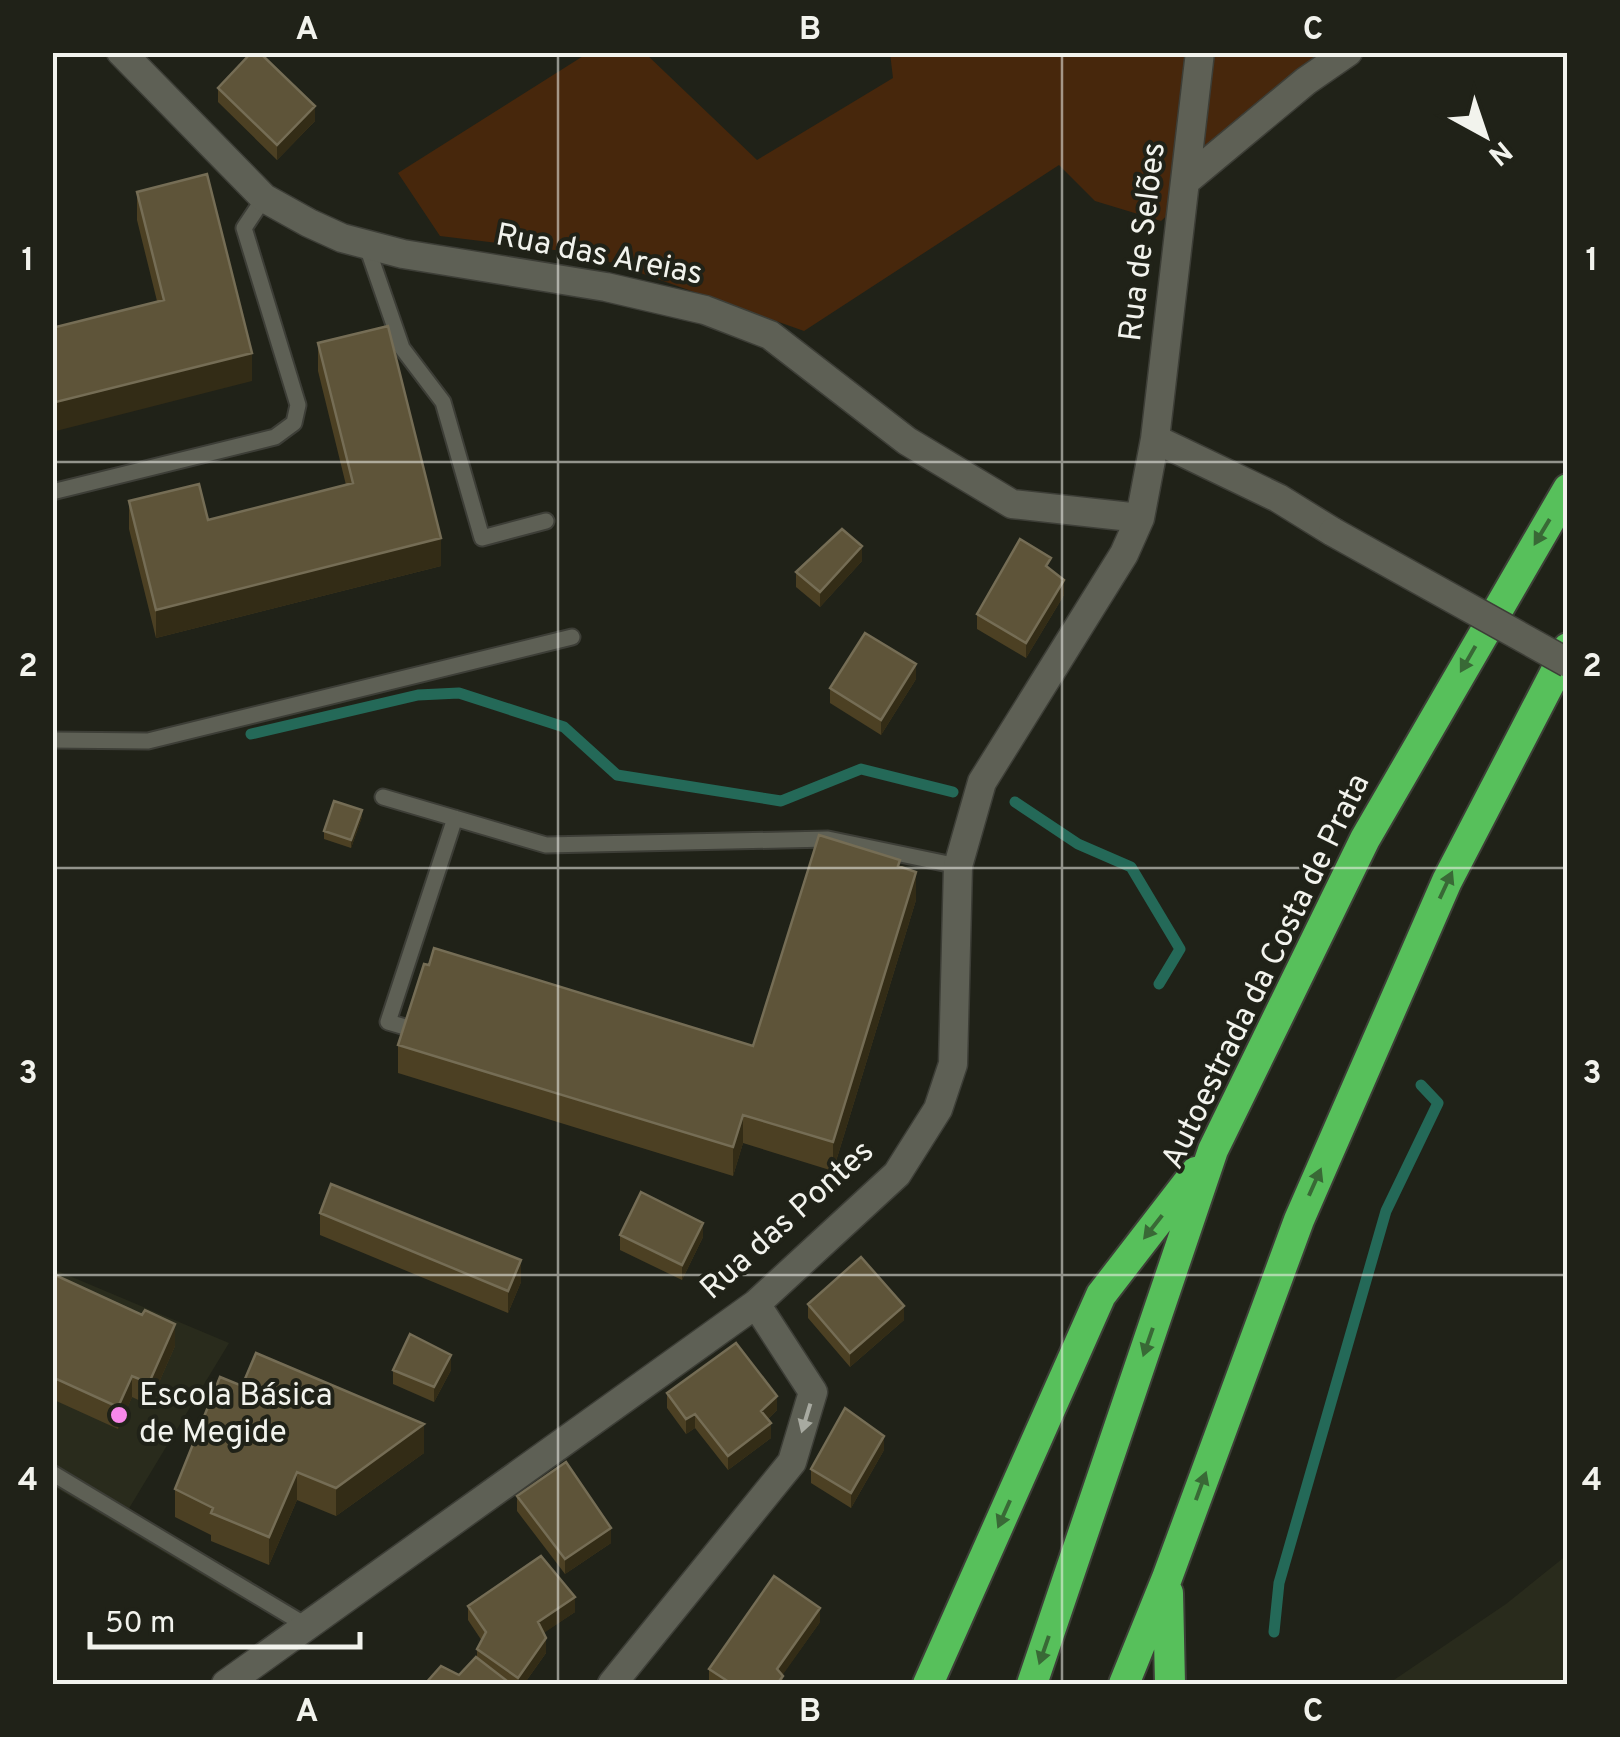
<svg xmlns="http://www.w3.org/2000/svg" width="1620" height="1737" viewBox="0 0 1620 1737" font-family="Overpass,sans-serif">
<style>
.built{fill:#292b1c}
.green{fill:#47270c}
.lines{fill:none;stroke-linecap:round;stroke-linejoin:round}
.stream{stroke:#246958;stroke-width:11}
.service-casing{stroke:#3d3e37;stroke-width:19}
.minor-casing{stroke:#3d3e37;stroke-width:31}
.motorway-casing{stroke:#3d3e37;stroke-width:34}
.service{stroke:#5e6055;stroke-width:15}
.minor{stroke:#5e6055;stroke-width:28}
.motorway{stroke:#57c05b;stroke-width:30}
.minor-bridge-casing{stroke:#3d3e37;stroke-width:31;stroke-linecap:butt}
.minor-bridge{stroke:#5e6055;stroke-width:28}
.wall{fill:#4c4023}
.shaded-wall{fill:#332c16}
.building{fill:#5e5439;stroke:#756d55;stroke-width:2.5}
.oneway{fill:#396936}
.oneway2{fill:#a8aaa1}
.grid{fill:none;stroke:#f2f3ed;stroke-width:2.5;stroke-opacity:0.55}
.poi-dot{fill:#f888ea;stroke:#202218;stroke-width:4}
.labels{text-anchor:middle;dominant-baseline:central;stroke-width:8;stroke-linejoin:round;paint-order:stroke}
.street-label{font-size:32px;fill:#f2f3ed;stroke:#202218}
.poi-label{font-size:32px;fill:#f2f3ed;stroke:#202218;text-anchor:start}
.neatline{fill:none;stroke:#f2f3ed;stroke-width:4}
.grid-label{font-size:32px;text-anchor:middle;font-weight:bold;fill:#f2f3ed}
</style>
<rect width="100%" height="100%" fill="#202218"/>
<path class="built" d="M53,1269L229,1343L128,1510L252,1581L242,1599L53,1486Z
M1567,1555V1684H1388L1506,1604Z"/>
<path class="green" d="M588,53H645L757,160L893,78L890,53H1346L1161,221L1095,201L1059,165L804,331L587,254L440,236L398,173Z"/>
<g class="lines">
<path class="stream" d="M251,734L418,695L459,693L564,727L617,775L781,801L861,769L953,792
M1015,802L1078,844L1131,867L1180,949L1159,984
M1274,1632L1279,1583L1386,1211L1438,1103L1421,1085"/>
<g class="service-casing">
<path id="service" d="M366,244L402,348L443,402L482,538L546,521
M52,492L275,437L294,423L298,405L244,228L264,198
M52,740L148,741L572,637
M383,797L546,845L828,839L958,866
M412,1029L388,1022L455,818
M52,1473L307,1626"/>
</g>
<g class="minor-casing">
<path id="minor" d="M121,52L264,198L309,223L342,238L403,254L606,287L705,310L770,335L907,441L1012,504L1140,518
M1187,180L1306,81L1348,52
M1155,439L1278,498L1333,532
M226,1684L756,1304L897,1174L938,1109L953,1064L958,866L982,782L1124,554L1140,518L1155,439L1200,52
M612,1684L792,1462L813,1392L756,1304"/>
</g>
<g class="motorway-casing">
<path id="motorway" d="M1168,1593L1170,1684
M928,1684L1101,1295L1196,1172
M1032,1684L1213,1150L1365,839L1568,489
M1124,1684L1167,1578L1299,1220L1447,881L1568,648"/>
</g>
<use href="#service" class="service"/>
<use href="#minor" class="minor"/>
<use href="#motorway" class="motorway"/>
<g class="minor-bridge-casing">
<path id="minor-bridge" d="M1333,532L1568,663"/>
</g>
<use href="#minor-bridge" class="minor-bridge"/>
</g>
<path class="wall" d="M218,88L315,121L277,160L218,102Z
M137,192L252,381L157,301L137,220Z
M318,343L441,566L156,638L129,529V501L208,520L346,485L318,371Z
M862,561L820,607L796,587V572Z
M1051,570L1064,595L1026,658L977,629V614Z
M916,679L881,735L830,703V688Z
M362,817L351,848L324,839V831Z
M900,867L916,900L833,1171L743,1143L733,1176L398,1073V1045L753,1046Z
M320,1213L521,1282L508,1313L320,1235Z
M620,1235L703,1237L682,1280L620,1250Z
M52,1280L175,1346L149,1405L132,1397L118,1429L52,1399Z
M808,1304L904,1320L850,1367L808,1318Z
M393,1370H451L434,1402L393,1384Z
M242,1386L424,1453L336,1516L297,1500L269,1565L211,1541V1535L175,1517V1489Z
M667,1393L777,1410L768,1419L771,1438L728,1470L695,1428L686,1434L667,1408Z
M884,1450L851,1508L811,1483V1469Z
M517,1496L611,1543L565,1574L517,1511Z
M468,1606L575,1612L543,1633L546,1653L524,1684H425L459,1675L477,1658V1649L482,1641L468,1620Z
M820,1622L782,1675L783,1684H709V1669Z"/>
<path class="shaded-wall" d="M315,106V121L277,160V145Z
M252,353V381L52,432V403Z
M441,538V566L156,638V610Z
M862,546V561L820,607V592Z
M1064,580V595L1026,658V643Z
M916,664V679L881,735V720Z
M362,810V817L351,848V840Z
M916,872V900L833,1171V1142Z
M743,1115V1143L733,1176V1147Z
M703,1223V1237L682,1280V1265Z
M521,1260V1282L508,1313V1291Z
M904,1306V1320L850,1367V1353Z
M175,1324V1346L149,1405V1383Z
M451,1355V1370L434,1402V1387Z
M132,1376V1397L118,1429V1407Z
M777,1396V1410L761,1426V1411Z
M695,1414V1428L686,1434V1419Z
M771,1423V1438L728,1470V1456Z
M424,1424V1453L336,1516V1488Z
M884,1436V1450L851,1508V1493Z
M297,1472V1500L269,1565V1537Z
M611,1528V1543L565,1574V1559Z
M575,1597V1612L538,1637V1622Z
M820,1608V1622L777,1683V1669Z
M546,1638V1653L524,1684H518V1678Z"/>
<path class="building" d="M252,52H259L315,106L277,145L218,88Z
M207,174L252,353L52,403V328L164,300L137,192Z
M388,326L441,538L156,610L129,501L199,484L208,520L353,483L318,343Z
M842,529L862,546L820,592L796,572Z
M1020,539L1051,558L1046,566L1064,580L1026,643L977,614Z
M865,633L916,664L881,720L830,688Z
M334,801L362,810L351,840L324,831Z
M819,835L900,860L898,866L916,872L833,1142L743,1115L733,1147L398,1045L424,964L429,965L434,948L753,1046Z
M331,1184L521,1260L508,1291L320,1213Z
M641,1192L703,1223L682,1265L620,1235Z
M861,1257L904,1306L850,1353L808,1304Z
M55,1275L142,1315L145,1310L175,1324L149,1383L132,1376L118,1407L52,1377V1280Z
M410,1334L451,1355L434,1387L393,1370Z
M736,1343L777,1396L761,1411L771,1423L728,1456L695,1414L686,1419L667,1393Z
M256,1353L424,1424L336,1488L297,1472L269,1537L211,1513L213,1508L175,1489L220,1377L242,1386Z
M845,1408L884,1436L851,1493L811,1469Z
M566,1462L611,1528L565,1559L517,1496Z
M541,1556L575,1597L538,1622L546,1638L518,1678L477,1649L486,1632L468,1606Z
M774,1576L820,1608L777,1669L783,1676L777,1684H732L709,1669Z
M476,1657L511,1684H425L441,1666L459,1675Z"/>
<defs><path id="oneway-solid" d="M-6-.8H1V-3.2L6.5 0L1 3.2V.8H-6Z" transform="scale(2.5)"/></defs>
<g class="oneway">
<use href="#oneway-solid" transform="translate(1542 532) rotate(121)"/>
<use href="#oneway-solid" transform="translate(1468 659) rotate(120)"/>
<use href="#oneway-solid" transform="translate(1446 885) rotate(-65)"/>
<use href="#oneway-solid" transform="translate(1315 1182) rotate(-66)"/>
<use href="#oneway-solid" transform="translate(1153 1227) rotate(128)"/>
<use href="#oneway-solid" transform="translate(1148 1342) rotate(109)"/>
<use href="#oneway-solid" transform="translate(1201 1486) rotate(-70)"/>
<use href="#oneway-solid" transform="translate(1004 1514) rotate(114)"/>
<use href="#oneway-solid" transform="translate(1044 1650) rotate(109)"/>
</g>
<use class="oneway2" href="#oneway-solid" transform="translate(806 1418) rotate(107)"/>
<path class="grid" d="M558,52V1684M1062,52V1684M52,462H1568M52,868H1568M52,1275H1568"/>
<circle class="poi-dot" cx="119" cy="1415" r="10"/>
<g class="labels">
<g class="street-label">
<text transform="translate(1144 242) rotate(-83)">Rua de Selões</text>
<text transform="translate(599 256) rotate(11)">Rua das Areias</text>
<text transform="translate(1267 972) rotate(-64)">Autoestrada da Costa de Prata</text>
<text transform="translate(788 1221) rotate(-42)">Rua das Pontes</text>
</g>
<g class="poi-label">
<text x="139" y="1397">Escola Básica<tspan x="139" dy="37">de Megide</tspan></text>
</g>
</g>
<rect width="1620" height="1737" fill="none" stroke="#202218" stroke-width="110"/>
<g transform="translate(1485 135) rotate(140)" stroke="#202218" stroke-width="8" paint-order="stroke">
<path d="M0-8L18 38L0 25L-18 38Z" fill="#f2f3ed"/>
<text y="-15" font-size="28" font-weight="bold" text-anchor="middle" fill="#f2f3ed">N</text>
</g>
<path d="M90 1632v15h270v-15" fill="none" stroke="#f2f3ed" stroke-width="5"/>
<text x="105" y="1632" font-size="30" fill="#f2f3ed" stroke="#202218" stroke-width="8" paint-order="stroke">50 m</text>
<rect x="55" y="55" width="1510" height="1627" class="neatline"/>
<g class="grid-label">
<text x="307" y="39">A</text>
<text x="810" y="39">B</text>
<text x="1313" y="39">C</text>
<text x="28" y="270">1</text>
<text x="1592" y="270">1</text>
<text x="28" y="676">2</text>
<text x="1592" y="676">2</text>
<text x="28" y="1083">3</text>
<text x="1592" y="1083">3</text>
<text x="28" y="1490">4</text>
<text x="1592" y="1490">4</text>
<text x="307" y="1721">A</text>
<text x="810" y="1721">B</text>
<text x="1313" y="1721">C</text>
</g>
</svg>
